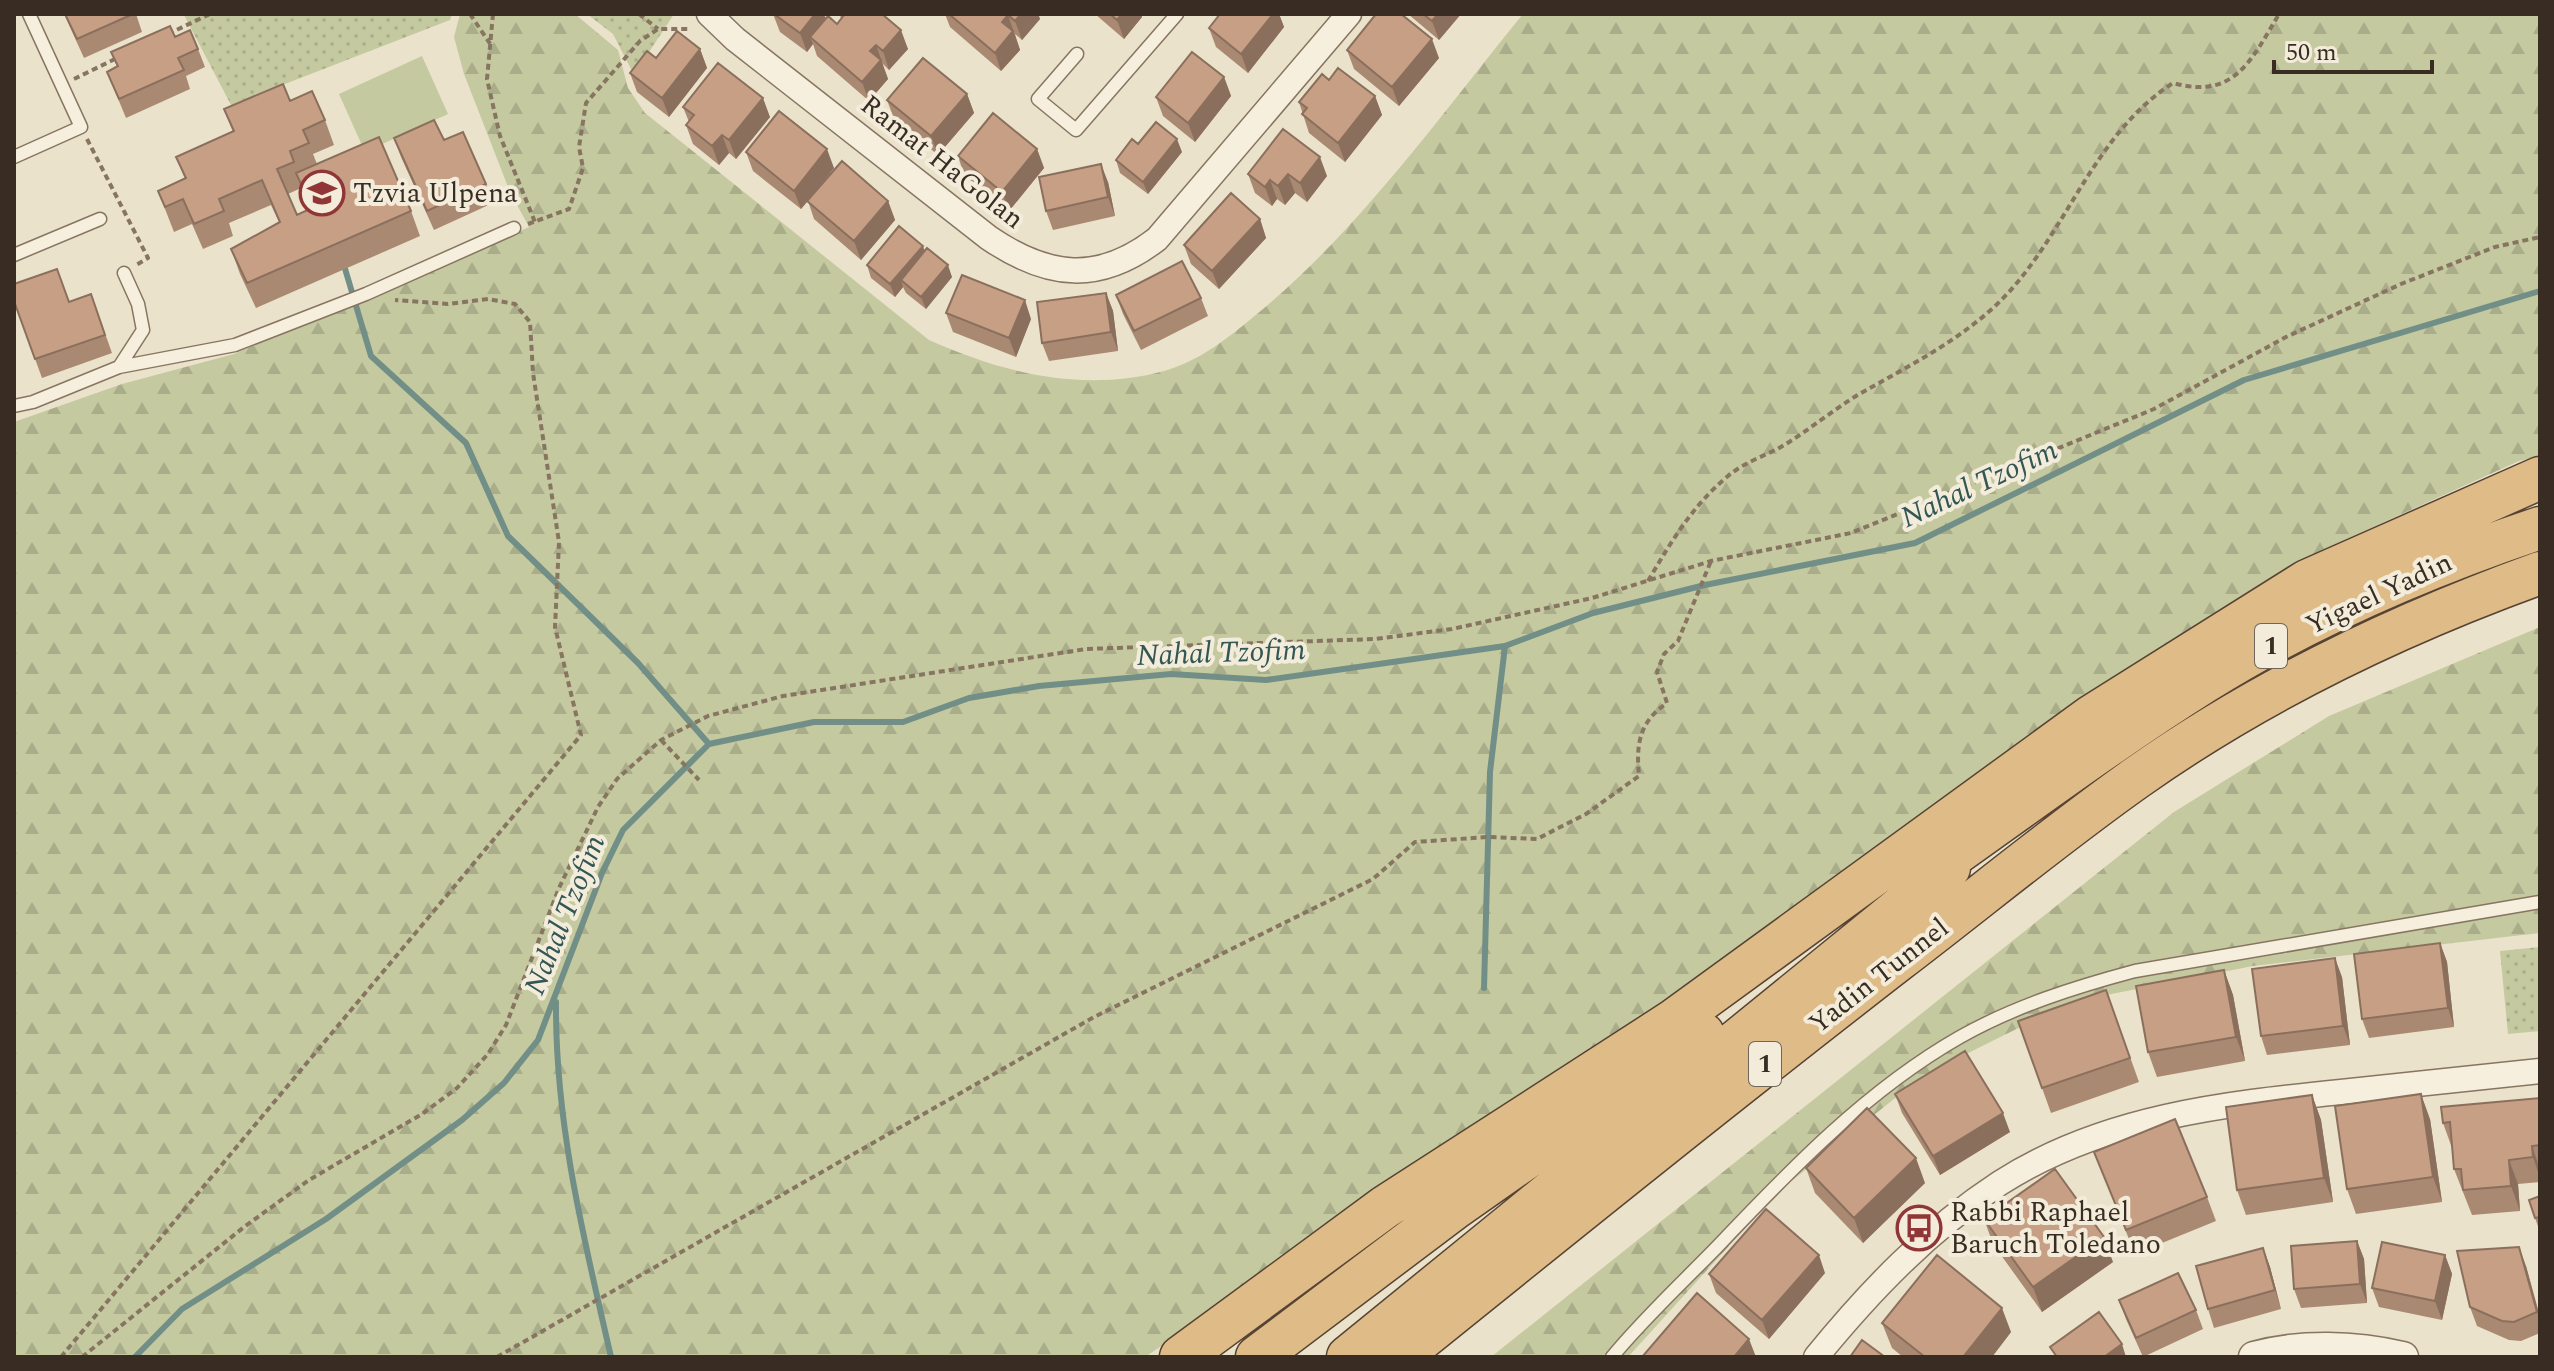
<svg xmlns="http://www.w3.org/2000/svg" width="2554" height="1371" viewBox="0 0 2554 1371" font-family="Spectral,serif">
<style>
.grass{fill:url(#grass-dots)}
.forest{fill:url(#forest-firs)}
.pitch{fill:#c4c9a0}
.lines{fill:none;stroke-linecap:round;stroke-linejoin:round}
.stream{stroke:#728f87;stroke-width:6}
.service-casing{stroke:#877561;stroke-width:15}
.minor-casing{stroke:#877561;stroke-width:27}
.tertiary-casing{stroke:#877561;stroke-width:33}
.trunk-casing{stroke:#564334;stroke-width:45}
.path{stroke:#877561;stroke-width:4;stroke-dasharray:6 4;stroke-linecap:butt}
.service{stroke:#f6efde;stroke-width:12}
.minor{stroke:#f6efde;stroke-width:24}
.tertiary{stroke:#f6efde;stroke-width:30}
.trunk{stroke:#debb87;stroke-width:42}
.wall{fill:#aa8972;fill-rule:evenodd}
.shaded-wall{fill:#8b6f5d}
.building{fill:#c69f85;stroke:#8b6f5d;stroke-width:2}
.labels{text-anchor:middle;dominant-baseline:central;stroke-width:8;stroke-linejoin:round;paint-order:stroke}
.shield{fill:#f3ecda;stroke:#71665a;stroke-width:2}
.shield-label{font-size:26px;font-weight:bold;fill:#392d23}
.street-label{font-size:28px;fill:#392d23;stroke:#f3ecda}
.poi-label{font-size:28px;fill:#392d23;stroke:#f3ecda;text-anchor:start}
.water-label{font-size:30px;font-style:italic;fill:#335755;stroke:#f3ecda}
</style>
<defs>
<pattern id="grass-dots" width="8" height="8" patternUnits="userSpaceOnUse" patternTransform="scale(2)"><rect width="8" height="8" fill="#c4c9a0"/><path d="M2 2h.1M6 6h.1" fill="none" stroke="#a9ad8a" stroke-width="1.8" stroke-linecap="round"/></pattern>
<pattern id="forest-firs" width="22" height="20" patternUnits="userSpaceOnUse" patternTransform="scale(2)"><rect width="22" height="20" fill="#c4c9a0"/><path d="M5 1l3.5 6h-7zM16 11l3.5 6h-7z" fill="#a9ad8a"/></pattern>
</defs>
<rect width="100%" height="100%" fill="#ebe2cb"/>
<path class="grass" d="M452,14L450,20L231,105L184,15Z
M587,14H674L634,75L613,34Z
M2540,947V1031L2508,1034L2500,951Z"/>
<path class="forest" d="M460,14H575L618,50L628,88L645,113L929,340C1003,373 1083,393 1164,371C1200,361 1229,337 1257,314C1360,229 1439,117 1523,14H2540V456L2519,461L2320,551L2123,671L1714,974L1145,1357H14V422L122,384L234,354L529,227L510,192L464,74L454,37Z
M2540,627V933L2253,966L2071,1002L1924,1075L1779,1191L1628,1357H1491L2174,812L2329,716Z"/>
<path class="pitch" d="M422,56L448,114L365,152L339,94Z"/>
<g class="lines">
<path class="stream" d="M343,262L371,356L466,443L508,536L638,663L709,744
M1484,988L1490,772L1505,646
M556,1002C555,1124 584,1239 611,1357
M135,1357L182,1309L326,1219L462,1120L504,1083L538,1040L602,873L623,830L709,744L814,722H903L969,698L1039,686L1171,674L1266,680L1505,646L1593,613L1705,585L1915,543L2244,380L2540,291"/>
<g class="service-casing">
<path id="service" d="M1077,54L1038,99L1076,130L1177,14
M14,157L81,127L29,14
M14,255L100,219
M119,367L143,330L138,304L124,273
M14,406L33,402L119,367L235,345L366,294L514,228
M1612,1357C1644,1318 1682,1283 1717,1247C1790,1170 1867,1090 1960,1037C2015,1006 2075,987 2135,971L2540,902"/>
</g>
<g class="minor-casing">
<path id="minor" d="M709,14L735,39L989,238C1048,278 1099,284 1157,239L1349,14
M1816,1357C1870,1291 1928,1230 2000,1183C2103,1117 2223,1104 2341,1092C2408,1085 2474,1078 2540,1071"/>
</g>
<g class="tertiary-casing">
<path id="tertiary" d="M2254,1357C2301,1344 2355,1346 2403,1357"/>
</g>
<g class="trunk-casing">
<path id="trunk" d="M1920,879C2014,813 2107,743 2204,682C2308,617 2424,567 2540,528
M1181,1357L1385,1207L1673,1021L2092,716L2307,581L2540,478
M1257,1357L1456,1207L1703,1034
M1348,1357L1949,868
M1399,1357C1564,1224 1729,1091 1897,961C1977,900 2054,836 2136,778C2259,691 2399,624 2540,573"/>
</g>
<path class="path" d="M470,14L491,45
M493,14L487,79L500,136L535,222
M639,14L658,29
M168,34L210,14
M74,79L117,58
M87,139L148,258L136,265
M528,224L569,209L583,168L579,147L586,103L640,41L658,29H691
M1648,581C1671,542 1692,506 1728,476C1744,462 1768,455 1786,444C1810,429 1832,411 1856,396C1903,369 1952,345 1993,308C2065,242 2089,137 2173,83C2234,100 2251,61 2279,14
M661,740L699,780
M61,1357L581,735L555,627L559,542L533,373L530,322L515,304L488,299L448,304L395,300
M82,1357L244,1227L309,1180L422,1114L457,1088L488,1054L506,1025L559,888L598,807L617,779L661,740L708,716L783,696L1086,649L1375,639L1452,629L1592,598L1711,561L1851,533L2154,409L2286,337L2401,284L2495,247L2540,237
M497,1357L1094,1017L1373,879L1415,842L1488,837L1537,839L1586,814L1639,776C1636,744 1639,722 1667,703L1657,672L1664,654L1678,641L1711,561"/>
<use href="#service" class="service"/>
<use href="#minor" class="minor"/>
<use href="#tertiary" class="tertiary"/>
<use href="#trunk" class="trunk"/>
</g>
<path class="wall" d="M64,14H136L142,32L84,58Z
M773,14L826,19L837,24L841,19L840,14H882L908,49L889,70L882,63L888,79L869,101L817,56L813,44L807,52L780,32Z
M945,14H1038L1040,19L1022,40L1015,34L1020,50L1001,71L950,27Z
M1095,14H1141L1142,17L1124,39Z
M1220,14H1279L1284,27L1248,73L1216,47L1209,28Z
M1408,14H1461L1439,40Z
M198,49L205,67L186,76L190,89L126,118L107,72L117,67L111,52Z
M700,49L707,68L669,117L637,92L630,73L656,58Z
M1347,50L1439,58L1399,106L1354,69Z
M1224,77L1231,96L1195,142L1163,116L1156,97Z
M1329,80L1375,96L1382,115L1345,162L1309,133L1299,102Z
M967,94L974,113L938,155L894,119L887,100Z
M290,101L325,120L334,145L313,154L317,164L411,211L420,236L256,308L240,274L231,249L279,222L271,205L229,223L233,236L203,249L192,224L174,232L158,191L185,179L176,157L233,132L224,109ZM301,188L310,209L297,215L288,194Z
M683,107L770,117L736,159L729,153L719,165L693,144L686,125L689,122Z
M1283,129L1327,176L1307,202L1295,193L1285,205L1277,199L1272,206L1255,193L1248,174Z
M394,138L444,140L486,184L493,203L434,230L401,157Z
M1138,144L1182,152L1148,194L1120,173L1116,160Z
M1037,149L1044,168L1009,211L964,175L958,156Z
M746,152L834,168L821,185L888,201L895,220L861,260L814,219L808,201L801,209L753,171Z
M1108,182L1115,216L1053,230L1046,211Z
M1260,219L1266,238L1219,289L1191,264L1184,245Z
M925,252L952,277L926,309L906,293L903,287L895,297L871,278L867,265Z
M1106,293L1113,311L1118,351L1049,361L1042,343Z
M91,294L112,353L42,378L14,301L69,302Z
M1116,295L1201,298L1208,316L1141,350L1123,314Z
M946,313L1031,319L1016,357L953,332Z
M2440,943L2447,962L2454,1027L2369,1038L2362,1019Z
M2224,970L2233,995L2245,1061L2157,1077L2148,1052Z
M2342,977L2350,1045L2267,1055L2261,1036Z
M2106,990L2139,1082L2051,1113L2018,1021Z
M1895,1094L2010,1132L1940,1175L1902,1113Z
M2312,1095L2321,1120L2333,1202L2246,1215L2237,1190Z
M2540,1098V1182L2518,1184L2520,1211L2472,1215L2454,1169L2452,1148L2443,1123Z
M2430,1119L2442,1202L2356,1214L2347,1189Z
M2094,1152L2207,1197L2216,1221L2135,1254Z
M1806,1168L1925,1183L1863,1243L1815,1193Z
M2540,1196V1232L2535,1218Z
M1984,1219L2113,1262L2042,1312L1993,1244Z
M2357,1241L2364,1259L2367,1303L2301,1308L2294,1289Z
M2263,1248L2270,1267L2281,1309L2214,1328L2208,1309Z
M2445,1255L2452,1274L2442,1320L2379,1307L2372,1288Z
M2526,1266L2540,1316V1333L2521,1341L2509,1340L2477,1326L2470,1307Z
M1825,1273L1769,1339L1716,1293L1709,1274Z
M2119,1300L2196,1310L2203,1329L2143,1357L2126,1319Z
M1882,1323L2011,1332L1992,1357H1903L1892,1348Z"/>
<path class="shaded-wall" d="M815,14H824L828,25L810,37L813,44L807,52L800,33Z
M1021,14H1038L1040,19L1022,40L1015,21Z
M1122,14H1141L1142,17L1124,39L1117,20Z
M1273,14H1279L1284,27L1248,73L1241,54Z
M1438,14H1461L1439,40L1432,21Z
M1008,15L1020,50L1001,71L995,53L1002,22Z
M901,30L908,49L889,70L883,51Z
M1432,39L1439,58L1399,106L1392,87Z
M876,45L888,79L869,101L862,82L870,51Z
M700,49L707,68L669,117L662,98Z
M1224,77L1231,96L1195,142L1188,123Z
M967,94L974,113L938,155L931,136Z
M1375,96L1382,115L1345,162L1338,143Z
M763,98L770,117L736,159L729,140Z
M722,135L729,153L719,165L712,146Z
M1177,139L1182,152L1148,194L1143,182Z
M827,149L834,168L801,209L794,191Z
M1037,149L1044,168L1009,211L1002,192Z
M1320,157L1327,176L1307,202L1300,183Z
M1101,164L1108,182L1115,216L1108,197Z
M1288,174L1295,193L1285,205L1278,186Z
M1270,180L1277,199L1272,206L1265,187Z
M888,201L895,220L861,260L854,241Z
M1260,219L1266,238L1219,289L1212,271Z
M923,246L927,258L901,280L903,287L895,297L890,284Z
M948,265L952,277L926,309L921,297Z
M1106,293L1113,311L1118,351L1111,332Z
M1025,300L1031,319L1016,357L1009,338Z
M2440,943L2447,962L2454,1027L2448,1008Z
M2335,958L2342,977L2350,1045L2343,1026Z
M2224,970L2233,995L2245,1061L2236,1037Z
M2421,1094L2430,1119L2442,1202L2433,1177Z
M2312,1095L2321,1120L2333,1202L2324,1178Z
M2003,1113L2010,1132L1940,1175L1933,1156Z
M2532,1146L2540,1169V1178L2533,1157Z
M1916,1158L1925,1183L1863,1243L1854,1218Z
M2509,1160L2518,1184L2520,1211L2511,1186Z
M2104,1237L2113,1262L2042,1312L2033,1287Z
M2357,1241L2364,1259L2367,1303L2360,1284Z
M2519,1247L2526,1266L2540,1319L2537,1312Z
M2263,1248L2270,1267L2281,1309L2275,1290Z
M1819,1255L1825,1273L1769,1339L1762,1320Z
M2445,1255L2452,1274L2442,1320L2435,1301Z
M2002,1308L2011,1332L1992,1357H1963Z
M1749,1339L1756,1357H1734Z
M2122,1344L2126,1357H2104Z"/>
<path class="building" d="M65,14H133L77,39Z
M774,14H815L800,33Z
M843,14H882L901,30L883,51L876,45L870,51L881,60L862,82L810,37L828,16L837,24L844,15Z
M949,14H1021L1015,21L1008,15L1002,22L1013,31L995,53Z
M1110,14H1122L1117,20Z
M1220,14H1273L1241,54L1209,28Z
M1376,14H1401L1432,39L1392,87L1347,50Z
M1423,14H1438L1432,21Z
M170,26L175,37L190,30L198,49L178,58L184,70L119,99L107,72L118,66L111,52Z
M677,31L700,49L662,98L630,73L647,51L656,58Z
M1192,52L1224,77L1188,123L1156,97Z
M923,58L967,94L931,136L887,100Z
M718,63L763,98L729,140L722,135L712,146L686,125L694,115L683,107Z
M1338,68L1375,96L1338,143L1302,114L1307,108L1299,102L1322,74L1329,80Z
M283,84L290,101L312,91L325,120L303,130L309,143L290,151L294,162L277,169L297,215L312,208L296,173L379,137L411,211L247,283L231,249L280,222L262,180L219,199L224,211L194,224L183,199L165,207L158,191L186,178L176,157L234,131L224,109Z
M779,111L827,149L794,191L746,152Z
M993,113L1037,149L1002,192L958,156Z
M434,120L444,140L463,132L486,184L427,211L394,138Z
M1156,122L1177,139L1143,182L1116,160L1132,139L1138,144Z
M1283,129L1320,157L1300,183L1288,174L1278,186L1270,180L1265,187L1248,174Z
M842,161L888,201L854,241L807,201Z
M1101,164L1108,197L1046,211L1039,177Z
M1231,193L1260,219L1212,271L1184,245Z
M899,226L923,246L890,284L867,265Z
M927,248L948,265L921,297L901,280Z
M1182,261L1201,298L1134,331L1116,295Z
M57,269L69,302L91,294L105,335L35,359L14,301V284Z
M962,275L1025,300L1009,338L946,313Z
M1106,293L1111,332L1042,343L1037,302Z
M2440,943L2448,1008L2362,1019L2354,954Z
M2335,958L2343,1026L2261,1036L2252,969Z
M2224,970L2236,1037L2148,1052L2136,986Z
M2106,990L2130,1058L2042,1088L2018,1021Z
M1965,1051L2003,1113L1933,1156L1895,1094Z
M2421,1094L2433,1177L2347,1189L2335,1106Z
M2312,1095L2324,1178L2237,1190L2226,1107Z
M2540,1098V1145L2532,1146L2533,1157L2509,1160L2511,1186L2463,1190L2461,1169H2454L2450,1122L2443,1123L2441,1107Z
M1867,1108L1916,1158L1854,1218L1806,1168Z
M2175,1119L2207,1197L2126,1230L2094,1152Z
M2055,1169L2104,1237L2033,1287L1984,1219Z
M2540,1196V1217L2535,1218L2529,1200Z
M1766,1209L1819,1255L1762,1320L1709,1274Z
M2357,1241L2360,1284L2294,1289L2291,1246Z
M2382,1242L2445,1255L2435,1301L2372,1288Z
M2519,1247L2537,1312L2514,1322L2502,1321L2470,1307L2457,1251Z
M2263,1248L2275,1290L2208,1309L2196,1266Z
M1937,1255L2002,1308L1963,1357H1925L1882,1323Z
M2178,1273L2196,1310L2136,1338L2119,1300Z
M1697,1293L1749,1339L1734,1357H1642Z
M2099,1312L2122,1344L2104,1357H2057L2050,1347Z
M1862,1340L1885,1357H1850Z"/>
<defs>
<g id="school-ring" transform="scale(2.3)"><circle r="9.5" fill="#f3ecda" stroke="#913637" stroke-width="1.5"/><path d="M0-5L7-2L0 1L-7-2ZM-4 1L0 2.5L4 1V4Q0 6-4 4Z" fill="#913637"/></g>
<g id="bus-ring" transform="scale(2.3)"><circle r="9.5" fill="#f3ecda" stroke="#913637" stroke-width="1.5"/><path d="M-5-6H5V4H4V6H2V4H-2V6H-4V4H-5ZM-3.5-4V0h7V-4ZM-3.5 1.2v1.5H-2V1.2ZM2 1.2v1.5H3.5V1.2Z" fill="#913637"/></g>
</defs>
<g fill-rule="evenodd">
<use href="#school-ring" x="322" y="193"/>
<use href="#bus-ring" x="1919" y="1228"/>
</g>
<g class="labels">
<g class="shield">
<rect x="2255" y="624" width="32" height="44" rx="6"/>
<rect x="1749" y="1042" width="32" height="44" rx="6"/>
</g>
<g class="shield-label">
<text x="2271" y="646">1</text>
<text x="1765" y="1064">1</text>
</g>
<g class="street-label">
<text transform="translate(942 162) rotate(38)">Ramat HaGolan</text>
<text transform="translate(2379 594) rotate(-25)">Yigael Yadin</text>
<text transform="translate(1879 976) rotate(-38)">Yadin Tunnel</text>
</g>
<g class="poi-label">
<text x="353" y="193">Tzvia Ulpena</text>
<text x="1950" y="1212">Rabbi Raphael<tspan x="1950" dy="32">Baruch Toledano</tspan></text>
</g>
<g class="water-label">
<text transform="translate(1979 484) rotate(-25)">Nahal Tzofim</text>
<text transform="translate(1221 653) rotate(-2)">Nahal Tzofim</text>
<text transform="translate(565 915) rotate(-68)">Nahal Tzofim</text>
</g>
</g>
<rect width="2554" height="1371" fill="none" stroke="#392d23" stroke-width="32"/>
<path d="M2274 60v12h158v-12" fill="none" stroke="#392d23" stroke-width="4"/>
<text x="2286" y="60" font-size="24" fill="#392d23" stroke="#f3ecda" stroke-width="6" paint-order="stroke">50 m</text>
</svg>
